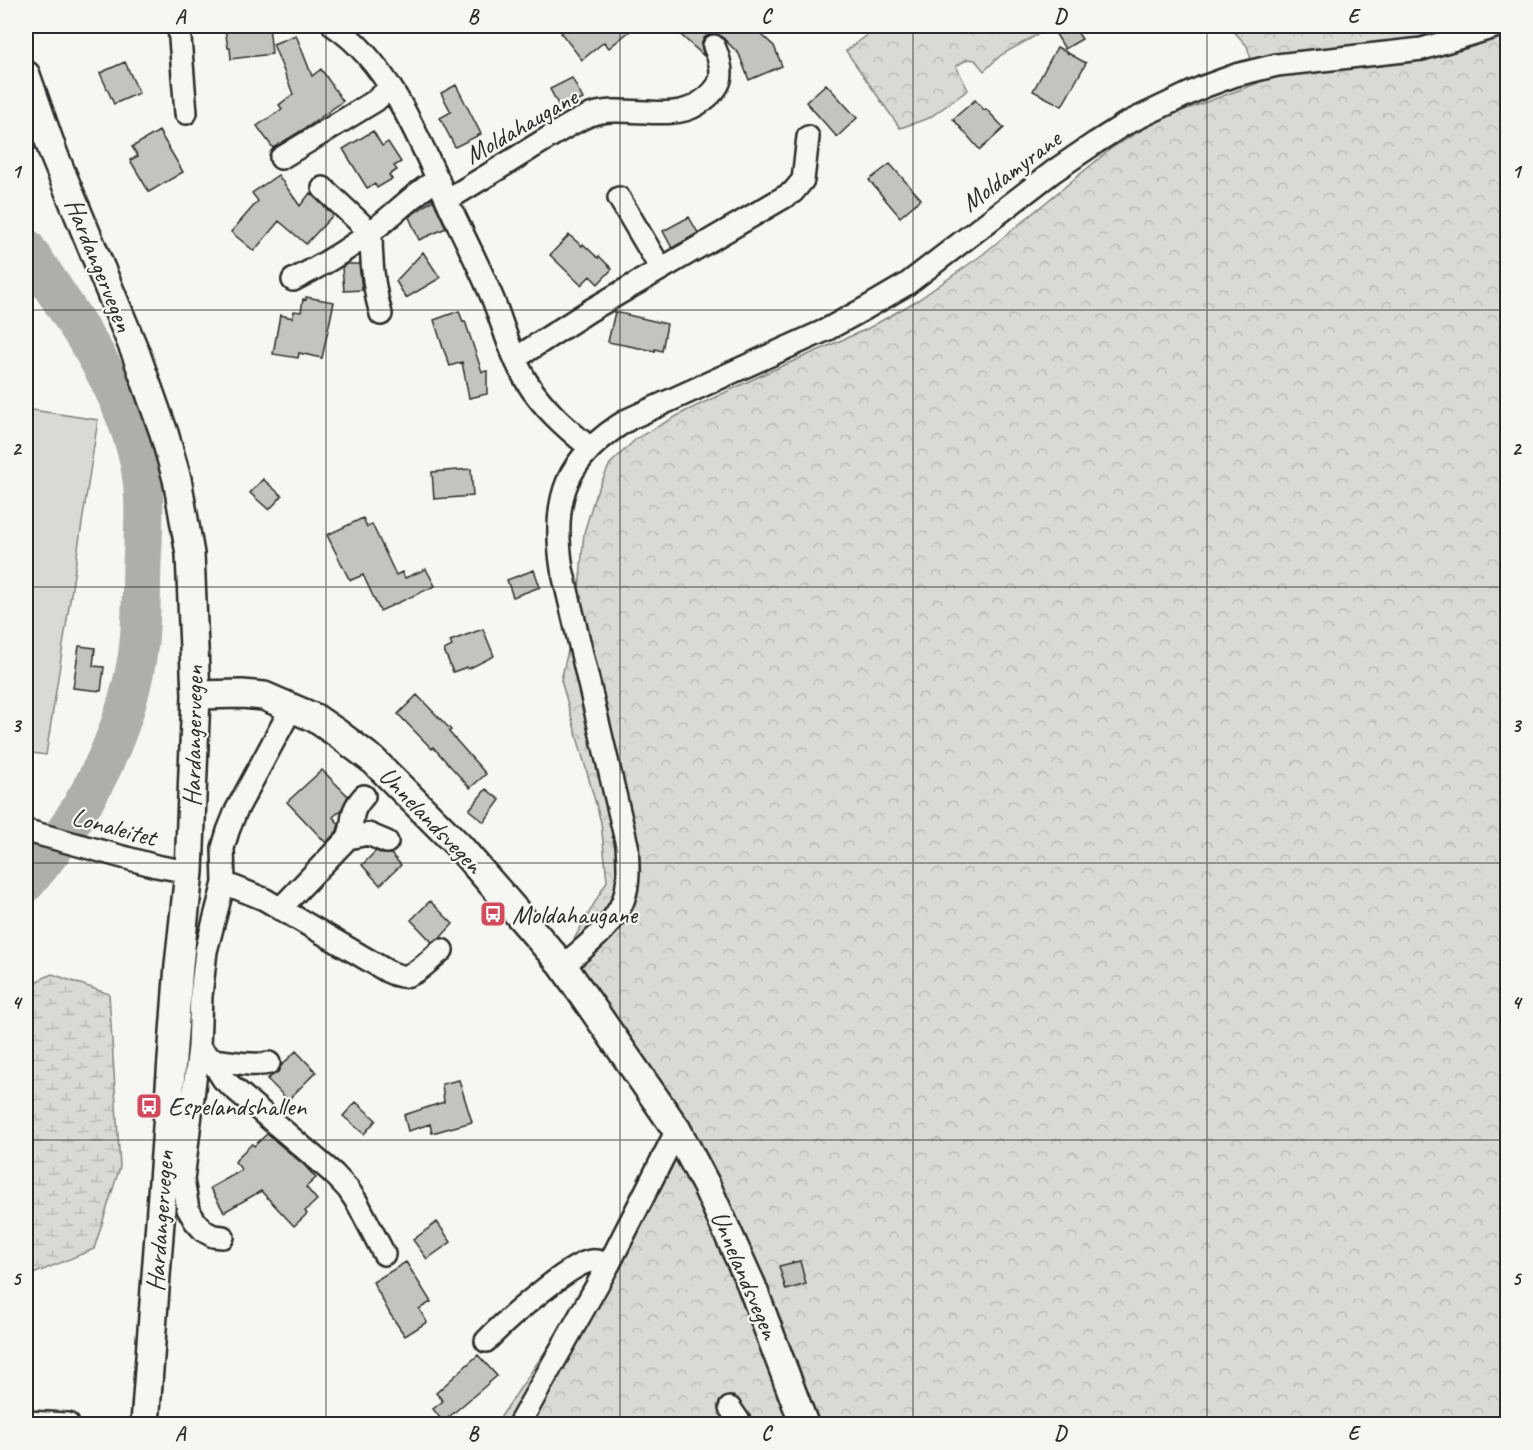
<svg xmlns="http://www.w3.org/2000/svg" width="1533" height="1450" viewBox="0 0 1533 1450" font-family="Caveat,sans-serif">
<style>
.grass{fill:#d9d9d5;stroke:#828280;stroke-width:1.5}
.forest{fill:url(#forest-crowns);stroke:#828280;stroke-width:1.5}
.wetland{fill:url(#wetland-marsh);stroke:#828280;stroke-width:1.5}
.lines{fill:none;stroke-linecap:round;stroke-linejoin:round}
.river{stroke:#aeaeab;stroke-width:39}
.building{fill:#c3c3c0;stroke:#2b2b2b;stroke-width:1.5}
.minor-casing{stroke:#2b2b2b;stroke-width:26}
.major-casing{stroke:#2b2b2b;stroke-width:32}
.minor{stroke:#f6f6f2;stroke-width:21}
.major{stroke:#f6f6f2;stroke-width:27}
.grid{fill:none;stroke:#2b2b2b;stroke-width:1.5;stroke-opacity:0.55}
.labels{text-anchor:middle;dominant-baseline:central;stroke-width:4.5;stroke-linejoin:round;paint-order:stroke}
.street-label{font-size:26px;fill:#2b2b2b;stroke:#f6f6f2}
.poi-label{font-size:26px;fill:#2b2b2b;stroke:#f6f6f2;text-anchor:start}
.neatline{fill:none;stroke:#2b2b2b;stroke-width:2}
.grid-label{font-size:20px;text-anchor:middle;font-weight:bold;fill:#2b2b2b}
</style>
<defs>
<pattern id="forest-crowns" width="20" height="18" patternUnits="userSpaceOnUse" patternTransform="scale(1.5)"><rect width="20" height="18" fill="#d9d9d5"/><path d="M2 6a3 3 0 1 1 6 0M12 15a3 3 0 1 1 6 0" fill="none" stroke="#babab7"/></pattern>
<pattern id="wetland-marsh" width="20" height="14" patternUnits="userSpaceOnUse" patternTransform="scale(1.5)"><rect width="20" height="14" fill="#d9d9d5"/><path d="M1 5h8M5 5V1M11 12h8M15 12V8" fill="none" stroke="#babab7"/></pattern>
</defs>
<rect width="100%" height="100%" fill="#f6f6f2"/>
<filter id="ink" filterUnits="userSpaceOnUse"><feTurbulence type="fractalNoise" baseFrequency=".0167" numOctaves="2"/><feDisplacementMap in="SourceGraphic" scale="12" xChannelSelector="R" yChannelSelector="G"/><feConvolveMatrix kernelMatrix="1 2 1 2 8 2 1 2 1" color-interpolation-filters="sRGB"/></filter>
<g filter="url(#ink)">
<path class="grass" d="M26,409L98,420L46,755L26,752Z"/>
<path class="forest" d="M880,26H1053L1001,55L984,71L975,60L968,59L956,66L968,90L929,118L900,128L846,51Z
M1236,26H1507V1424H496L656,1187L676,1149L565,978L570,946L607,881L601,822L561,680L577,613L584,533L595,496L610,464L637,438L686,411L764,374L867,329L918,300L982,255L1113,147L1160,119L1258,83L1247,46L1232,29Z"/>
<path class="wetland" d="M52,974L109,994L120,1167L94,1249L26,1277V986Z"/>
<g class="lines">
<path class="river" d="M26,248C68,311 114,372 135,446C147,484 144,524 142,563C141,594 142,627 137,658C123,744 82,817 26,883"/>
</g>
<path class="building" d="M227,26H269L272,54L231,59L230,48H228L225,29H228Z
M570,26H636L609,48L604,42L582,60L561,33Z
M671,26H752L774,46L782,66L749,80L739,54L721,36L710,34L704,38L701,45L704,56Z
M1051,26H1073L1082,39L1065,49Z
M296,35L312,76L321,69L343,101L309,126L273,148L257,126L282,109L279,105L293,94L273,44Z
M1057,47L1086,63L1062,106L1033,91Z
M125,62L139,93L114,104L100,73Z
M572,78L583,99L561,110L550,89Z
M826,84L857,118L837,137L806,102Z
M456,85L481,134L455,147L440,118L451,112L441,93Z
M975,100L984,110L986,109L1004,128L980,150L953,119Z
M159,131L183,172L149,192L130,160L138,156L132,147Z
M373,131L382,146L388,142L401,162L394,166L397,170L389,175L392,179L377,188L375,184L367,188L343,149Z
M890,164L921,199L900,217L869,180Z
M278,175L300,206L310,193L333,215L306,244L279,221L254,251L231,232L258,201L252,193Z
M433,200L446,228L419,240L409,217Z
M689,217L698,233L672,248L663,231Z
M569,235L582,246L583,244L598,258L599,256L612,269L598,284L590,276L581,285L550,255Z
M423,252L440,278L406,298L396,281Z
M347,264H359L362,290L344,291L342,267Z
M306,297L334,302L322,358L299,353L298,358L273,354L280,315L293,318L294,311L301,312L303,299L306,300Z
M459,311L463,322L465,321L482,372L487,371V394L469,398L462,362L450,366L443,348L434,320Z
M615,312L667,324L662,351L655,349V351L608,342Z
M471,469L473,496L434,499L432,472Z
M263,479L282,496L269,510L250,493Z
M363,518L367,527L372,524L396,575L402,572L405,578L426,569L435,586L380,611L363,575L351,580L348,577L327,535Z
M534,570L540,587L513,597L507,580Z
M483,629L494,656L468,669L467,667L453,672L444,650L452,646L450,641Z
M79,646L95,648L93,666L104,667L101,691L73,688Z
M417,695L451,730L449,732L486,774L470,788L433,747L432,749L398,714Z
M322,770L348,796L341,810L333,817L339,824L337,831L326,843L287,802Z
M486,789L500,800L484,822L469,810Z
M376,851L383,854H391L401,865L380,885L362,865Z
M430,901L453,924L440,938L432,942L411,920Z
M296,1051L316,1072L288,1100L267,1079L278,1072L281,1066Z
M459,1080L472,1122L432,1133L430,1124L408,1131L404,1115L444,1102L442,1084Z
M356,1102L376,1120L364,1134L343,1116Z
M267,1134L304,1165L316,1178L306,1187L317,1200L305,1211L307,1214L294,1226L261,1191L224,1212L210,1188L242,1170L235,1162L239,1156L252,1144L254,1146Z
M437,1222L451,1242L427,1259L413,1240Z
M800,1261L806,1284L786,1290L779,1266Z
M406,1262L431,1302L419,1309L427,1322L405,1336L390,1314L373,1282Z
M478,1355L497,1376L443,1422L433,1409L443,1401L436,1393Z"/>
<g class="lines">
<g class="minor-casing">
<path id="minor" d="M179,26L186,113
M334,26C391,64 422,146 450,207C465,239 481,270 494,302C504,328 512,358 527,382C543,408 566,428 589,447
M281,158L375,101L390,88
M323,188L371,233C371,261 373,287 381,314
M619,198L661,269
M447,200C476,182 505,165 533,147C552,136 570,123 590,115C622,103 670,123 698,104C724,87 726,74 714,46
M293,280C321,266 348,250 372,231C395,214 413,194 438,179
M516,358L589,311L793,192L803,180L808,137
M26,833L31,832L156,866L189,872
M348,838L368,834L387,842
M224,883L264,899L387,971C391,973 396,975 401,976C415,978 431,958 442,950
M280,909L348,838C356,819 347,815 364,796
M563,966C583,948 613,927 623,901C630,883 628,863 627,845L562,569C551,497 566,457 629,419L826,330L866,308L907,284L1054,171L1095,143L1125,124L1203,87L1236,75L1277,65L1422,49L1498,26
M199,1047L211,1060L223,1079L334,1174L348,1189L358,1204L384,1254
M211,1060C228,1061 254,1067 269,1063
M223,1237L213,1236L204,1231L195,1221L188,1209L183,1180L199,1047L201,996L206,951L224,883L223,848L228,831L236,811L292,707
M486,1341C503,1323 569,1264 591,1261C597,1260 603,1263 609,1264
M730,1408L741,1424
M26,1422L68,1424
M519,1424L609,1264L677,1130"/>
</g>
<g class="major-casing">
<path id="major" d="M26,75L54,155L136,354L164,433L177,479L190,554L196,695L189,872L179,965L145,1424
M196,695L242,694L264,696L315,718L337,733L374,761L459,846L563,966L677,1130L707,1187L751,1284L804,1424"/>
</g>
<use href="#minor" class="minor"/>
<use href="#major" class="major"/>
</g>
</g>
<path class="grid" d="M326,26V1424M620,26V1424M913,26V1424M1207,26V1424M26,310H1508M26,587H1508M26,863H1508M26,1140H1508"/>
<defs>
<g id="bus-square" transform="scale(1.35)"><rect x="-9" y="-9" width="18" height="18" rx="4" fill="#d1495b" stroke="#f6f6f2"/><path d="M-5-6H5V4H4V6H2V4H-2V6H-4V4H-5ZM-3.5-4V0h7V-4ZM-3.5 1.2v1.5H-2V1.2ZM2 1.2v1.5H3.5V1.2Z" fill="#fff"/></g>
</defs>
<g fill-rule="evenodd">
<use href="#bus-square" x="493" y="914"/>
<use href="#bus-square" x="149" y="1106"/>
</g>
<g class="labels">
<g class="street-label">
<text transform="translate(521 126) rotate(-30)">Moldahaugane</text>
<text transform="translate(1011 171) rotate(-37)">Moldamyrane</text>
<text transform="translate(99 265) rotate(68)">Hardangervegen</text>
<text transform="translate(193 736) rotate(-89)">Hardangervegen</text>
<text transform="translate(431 820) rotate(46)">Unnelandsvegen</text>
<text transform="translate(114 827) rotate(15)">Lonaleitet</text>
<text transform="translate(160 1221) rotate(-86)">Hardangervegen</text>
<text transform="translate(745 1275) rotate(67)">Unnelandsvegen</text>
</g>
<g class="poi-label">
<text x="512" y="914">Moldahaugane</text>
<text x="168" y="1106">Espelandshallen</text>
</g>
</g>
<rect width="1533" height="1450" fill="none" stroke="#f6f6f2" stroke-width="66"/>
<rect x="33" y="33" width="1467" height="1384" class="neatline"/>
<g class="grid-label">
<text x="180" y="23">A</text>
<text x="473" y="23">B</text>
<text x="766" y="23">C</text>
<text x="1060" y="23">D</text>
<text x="1353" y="23">E</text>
<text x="16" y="178">1</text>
<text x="1516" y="178">1</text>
<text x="16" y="455">2</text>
<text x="1516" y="455">2</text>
<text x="16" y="732">3</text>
<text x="1516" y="732">3</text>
<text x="16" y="1009">4</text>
<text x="1516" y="1009">4</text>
<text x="16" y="1285">5</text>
<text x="1516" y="1285">5</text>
<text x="180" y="1440">A</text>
<text x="473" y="1440">B</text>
<text x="766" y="1440">C</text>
<text x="1060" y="1440">D</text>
<text x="1353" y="1440">E</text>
</g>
</svg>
